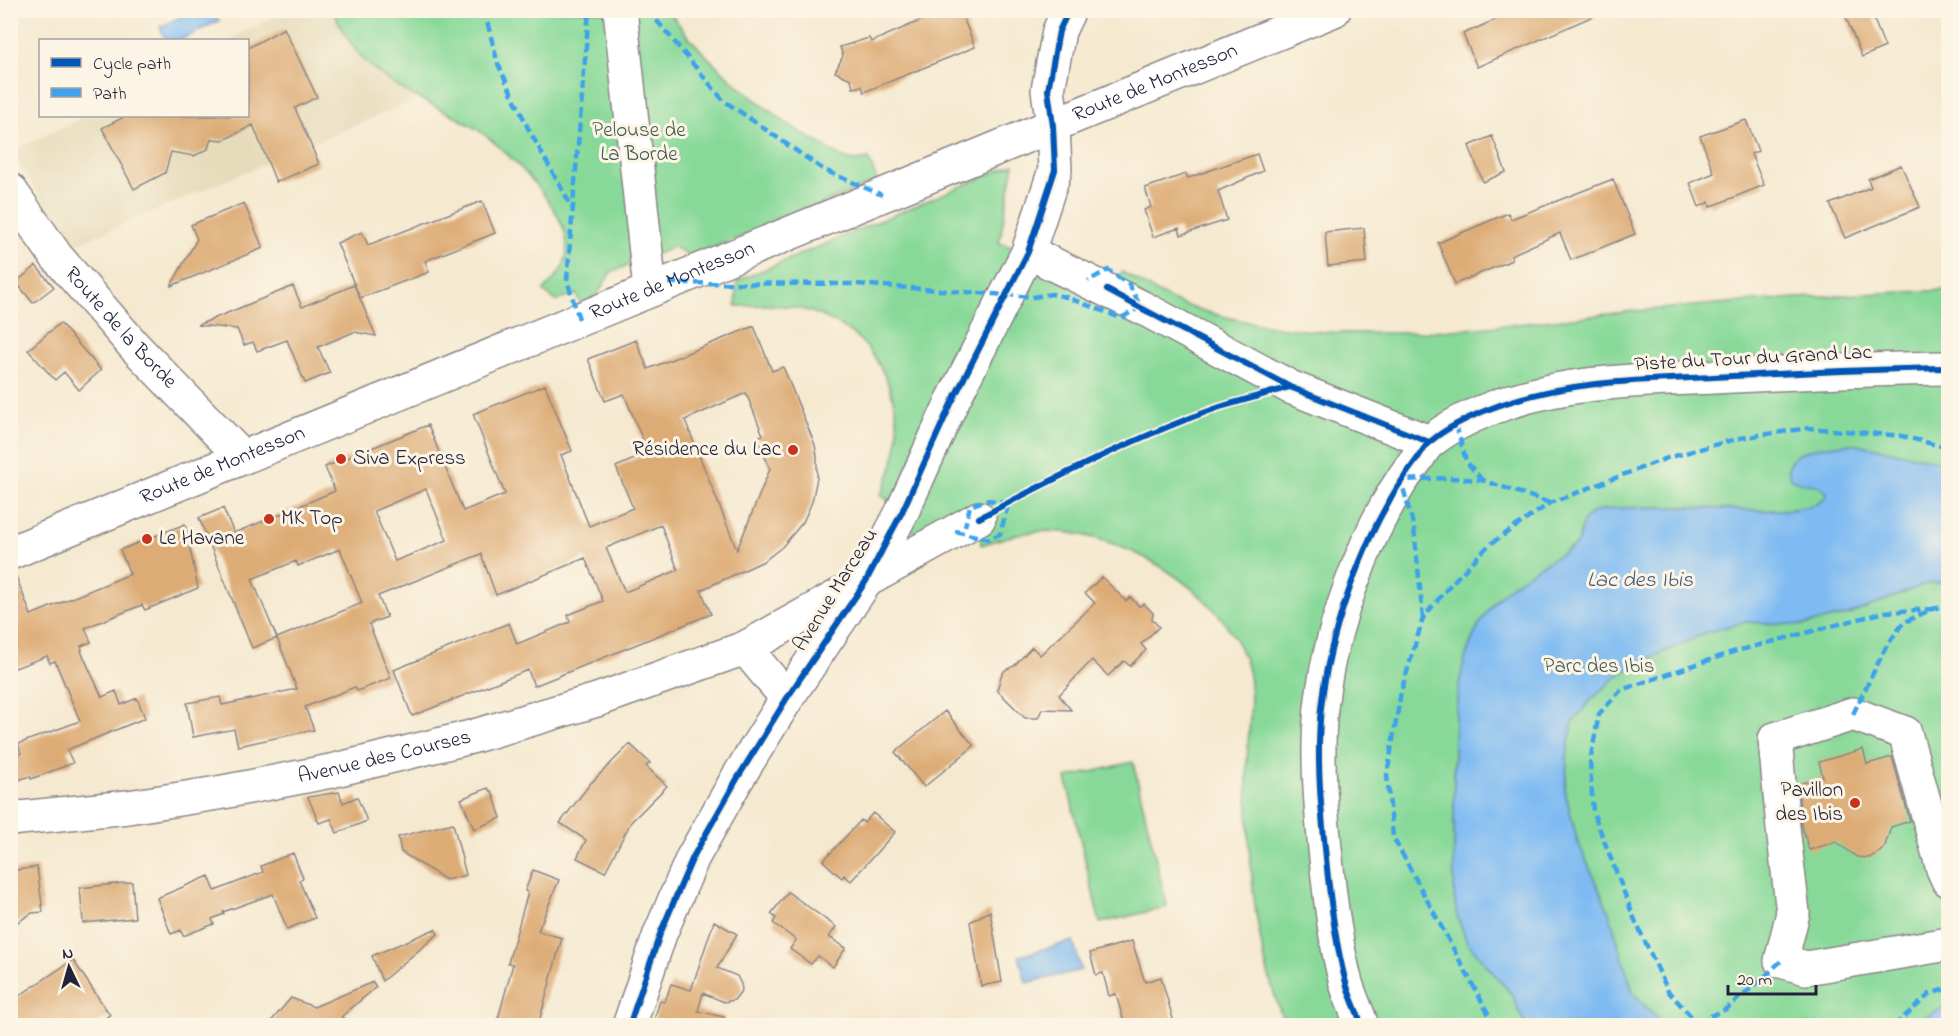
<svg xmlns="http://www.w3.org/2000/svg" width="1959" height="1036" viewBox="0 0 1959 1036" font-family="'Indie Flower',sans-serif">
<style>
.built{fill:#e5dbba}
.green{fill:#88d999;stroke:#557e6a;stroke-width:1.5}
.water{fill:#7fbbf2;stroke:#506e96;stroke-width:1.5}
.building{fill:#ddac76;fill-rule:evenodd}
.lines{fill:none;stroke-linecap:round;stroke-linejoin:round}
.minor-casing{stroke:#8c8686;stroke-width:36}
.major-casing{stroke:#8c8686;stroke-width:36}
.minor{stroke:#fff;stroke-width:33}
.major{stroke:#fff;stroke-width:33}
.quiet{stroke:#3ea2ec;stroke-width:4.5;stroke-dasharray:9 4.5;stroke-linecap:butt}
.cycleway-casing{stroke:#fcf5e5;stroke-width:10}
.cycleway{stroke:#0057b8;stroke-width:6}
.poi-dot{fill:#c8321e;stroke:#fcf5e5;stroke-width:2}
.labels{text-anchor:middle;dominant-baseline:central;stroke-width:6;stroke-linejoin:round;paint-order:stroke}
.street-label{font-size:21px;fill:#22223b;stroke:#fcf5e5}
.park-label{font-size:21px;fill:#415957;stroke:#fcf5e5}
.poi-label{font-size:21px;fill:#22223b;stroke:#fcf5e5;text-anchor:start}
.water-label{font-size:22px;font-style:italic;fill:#43587b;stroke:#fcf5e5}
</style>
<rect width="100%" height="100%" fill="#fcf5e5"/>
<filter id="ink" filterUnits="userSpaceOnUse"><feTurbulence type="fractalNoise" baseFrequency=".0167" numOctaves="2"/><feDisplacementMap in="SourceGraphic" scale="12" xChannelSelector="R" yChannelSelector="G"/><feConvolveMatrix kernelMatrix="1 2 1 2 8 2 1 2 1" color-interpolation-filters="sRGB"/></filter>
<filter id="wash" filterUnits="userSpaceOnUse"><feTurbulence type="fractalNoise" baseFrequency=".008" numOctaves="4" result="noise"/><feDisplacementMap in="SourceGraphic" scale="24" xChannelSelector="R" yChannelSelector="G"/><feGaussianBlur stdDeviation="1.35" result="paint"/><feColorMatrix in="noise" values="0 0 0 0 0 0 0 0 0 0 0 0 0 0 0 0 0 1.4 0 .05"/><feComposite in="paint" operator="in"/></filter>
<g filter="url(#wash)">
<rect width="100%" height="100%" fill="#f5e9d0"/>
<path class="built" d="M287,11H333L349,42L364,60L388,79L419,98L77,244L44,202L11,152L84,116H248V40H229Z"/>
<path class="green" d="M333,11H669C701,59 771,117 822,145C829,150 838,156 846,159C854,162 861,161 869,159L877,181L692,257L674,247L611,272L597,295L581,304L576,294L556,301L543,291C555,279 567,267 567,248C568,210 508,151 478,130C445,108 405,96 375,70C355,53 344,34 333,11Z
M1014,164L999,243L1028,252L1107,290L1122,272C1142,283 1162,297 1182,304C1328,356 1487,326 1636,311C1740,301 1844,294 1948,290V1025H1285C1276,1000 1267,974 1262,947C1250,889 1248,830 1247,771C1246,737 1256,700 1247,667C1226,589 1112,524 1034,532C1016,533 999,540 981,545L979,519L923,548L902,512L881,495C888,478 895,462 897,443C901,407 885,363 858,338C844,326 823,315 805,310C783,304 759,305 736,306L737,281Z
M1133,762L1167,907L1100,923L1066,778Z"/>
<path class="water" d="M192,11H214L219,21L180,40H166L160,27Z
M1848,444L1861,445L1948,463V581L1926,584L1848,615L1825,620L1804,625L1745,622L1708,632L1633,666L1618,675L1589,702L1573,722L1568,747L1565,791L1577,840L1609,912L1633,993L1663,1025H1525L1512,995L1467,942L1457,916L1454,895C1454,859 1454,822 1454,786C1454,720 1452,652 1497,599C1518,576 1550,561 1576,545C1582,536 1579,523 1588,516C1595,509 1609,509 1618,508C1641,507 1664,507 1687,507C1710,507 1822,521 1827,493C1819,480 1802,487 1791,478L1788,469L1791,460C1803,447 1831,445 1848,444Z
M1073,941L1081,970L1026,983L1019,956Z
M1948,1005V1025H1911Z"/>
<g id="blocks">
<path class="building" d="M945,10H960L975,47L864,92L862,86L853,88L851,79L835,72L843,56L840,47L869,38L871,42Z
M1518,10H1605V11L1477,67L1463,34Z
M1843,10H1870L1885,47L1862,57Z
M284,28L317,97L295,108L319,164L276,182L253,125L224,140L211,139L208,149L194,156L171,152L165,173L134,189L102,128L126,116H248V48Z
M1746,120L1758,151L1751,154L1764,185L1710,207L1709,202L1699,207L1690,183L1714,173L1700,136Z
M1492,136L1506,172L1483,182L1469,146Z
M1257,154L1263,171L1218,191L1227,220L1181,235L1179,228L1153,237L1144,210L1151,207L1145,188L1186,174L1188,178Z
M1901,165L1920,207L1845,238L1830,204L1871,187L1868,179Z
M1613,179L1635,234L1571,260L1560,233L1511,255L1512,260L1455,284L1438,243L1508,213L1511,219Z
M482,201L495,233L425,261L429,272L360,298L337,243L362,232L368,245Z
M244,203L263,248L171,286L197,239L191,225Z
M1364,228L1367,262L1328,266L1325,232Z
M36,266L54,287L33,303L16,282Z
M354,285L376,336L354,332L318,347L330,373L305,383L287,340L257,351L253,342L244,345L237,329L198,325L293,286L302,307Z
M60,323L101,370L79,390L64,372L55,380L28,350Z
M754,326L772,371L783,367L815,445L817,456V478L812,502L803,522L782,547L764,561L701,590L711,614L534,686L528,670L412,716L394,670L509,623L517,644L570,622L568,615L603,601L585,558L496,595L481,554L378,596L387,617L369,624L391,678L357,691L355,687L305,707L314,730L238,746L234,729L193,737L187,703L220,697L222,705L297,689L277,638L252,648L199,518L223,508L234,533L269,519L335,491L325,467L428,425L463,511L505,494L473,414L545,385L572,451L561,455L589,526L633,508L616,467L648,453L624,394L605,401L588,359L636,340L648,369ZM746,393L763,435L757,437L770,469L737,550L685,420ZM426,489L447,540L395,561L374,511ZM661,525L678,570L625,592L606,548ZM340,549L362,603L277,638L252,579L296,561L298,566Z
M185,524L198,588L145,610L142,605L85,628L91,642L81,646L82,650L81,651L102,697L116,691L121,705L137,698L145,718L67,750L73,763L31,779L30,776L10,783V758L21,753L18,744L80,721L55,661L50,663L47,656L10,670V571H14L31,615L130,574L120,550Z
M1102,577L1126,601L1130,597L1139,606L1144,604L1153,613L1152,619L1159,627L1141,644L1146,650L1130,666L1124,661L1108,676L1092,660L1059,695L1071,710L1042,709L1038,718H1025L997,690L1001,676L1005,670L1014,666L1032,647L1040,655L1095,603L1085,593Z
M945,711L974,746L924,787L895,752Z
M630,744L650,763L646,766L667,786L631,822L605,872L577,858L586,840L560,823L590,784Z
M1863,749L1867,764L1892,757L1910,821L1891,827L1885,846L1881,851L1869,858L1857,857L1836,842L1809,850L1801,823L1798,784L1823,777L1819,762Z
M488,788L490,791H492L501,818L474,829L461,799Z
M339,792L343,803L357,797L367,821L337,833L331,819L319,823L308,797Z
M873,813L895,832L851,881L844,875L842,878L823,861L861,820L864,823Z
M453,823L466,875L446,880L401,852L398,837Z
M293,853L303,878L299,880L315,918L287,929L273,894L223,912L224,914L212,919L214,924L183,936L181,930L171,934L157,898L209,876L215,891L263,872L261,866Z
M37,867L43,912L32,913L10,927V871Z
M533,870L559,880L538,931L562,938L538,1026H496L513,964L508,963L528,892L525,891Z
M132,882L135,918L83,923L80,888Z
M788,892L836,927L829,937L846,948L833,967L818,956L811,964L790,949L796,940L773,923L776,918L771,914Z
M990,911L1002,982L981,986L970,922Z
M714,921L737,934L717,968L737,976L741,984L742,990L734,1000L724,1002L703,993L698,1011L724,1017L723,1026H652L660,1001L665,1002L671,984L691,990Z
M435,929L438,934L382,981L372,956Z
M1132,941L1145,982L1161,977L1175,1026H1125L1116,994L1109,996L1103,973L1096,975L1090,953Z
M73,960L110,1015L93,1026H10V1002Z
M373,982L376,987L341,1017L357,1023V1026H267L291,998L314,1007Z"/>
</g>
</g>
<g filter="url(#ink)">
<use href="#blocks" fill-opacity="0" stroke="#8c8686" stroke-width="1.5"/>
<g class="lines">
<g class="minor-casing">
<g id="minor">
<path d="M620,10L650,290"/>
<path id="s1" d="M10,190L56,256L135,347L242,457"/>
<path d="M1028,252L1141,307L1290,387L1429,442"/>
<path d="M745,648L787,698"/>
<path id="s2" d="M10,819L128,807L218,793L331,771L471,737L597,700L745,648L979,518"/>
<path d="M1948,880L1943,869L1905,733L1853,714L1775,739L1783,828L1793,913L1781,961L1806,968L1948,944"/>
<path d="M629,1026L660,934L693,857L737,779L787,698L866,581L902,512L951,404L1028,252L1055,170L1053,126L1048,90L1059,31L1069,10"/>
<path d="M1362,1026C1357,1011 1350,997 1346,983C1335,942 1330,900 1326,858C1321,809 1316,758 1321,708C1327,649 1346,592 1370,538C1383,510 1398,484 1417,459C1421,453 1425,445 1431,441C1448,427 1471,416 1492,408C1561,381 1639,380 1713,377C1791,373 1870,369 1948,368"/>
</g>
</g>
<g class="major-casing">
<g id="major">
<path id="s3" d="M10,553L1334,10"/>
</g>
</g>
<use href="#minor" class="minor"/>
<use href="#major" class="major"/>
<path class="quiet" d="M484,10L498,64L529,130L573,209
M648,10L723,100L824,170L882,195
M668,283L857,284L1033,297L1052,294L1066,297L1121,318L1141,307L1129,285L1108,270L1088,281
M579,319L567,280L589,10
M1456,425L1466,461L1482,480
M955,531L988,539L1000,534L1009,502L986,500L970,506L965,526
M1423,618L1414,528L1401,480L1449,478L1482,480L1550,503
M1853,714L1886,647L1903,623L1932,609L1948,606
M1698,1022L1726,1009L1761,980L1781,961
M1495,1026L1393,837L1387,775L1401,692L1423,618L1451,584L1489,545L1550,503L1667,458L1740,438L1809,428L1902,436L1948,448
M1700,1026L1668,991L1634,918L1593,812L1590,762L1599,714L1621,690L1733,652L1885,612L1932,609
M1894,1026L1930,994L1948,988"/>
<g class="cycleway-casing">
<path id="cycleway" d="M1107,290L1290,387L1429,442
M979,518C1057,477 1137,436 1220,407C1243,400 1267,394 1290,387
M629,1026L660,934L693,857L737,779L787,698L866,581L902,512L951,404L1028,252L1055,170L1053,126L1048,90L1059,31L1069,10
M1362,1026C1357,1011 1350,997 1346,983C1335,942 1330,900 1326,858C1321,809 1316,758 1321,708C1327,649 1346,592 1370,538C1383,510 1398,484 1417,459C1421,453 1425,445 1431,441C1448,427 1471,416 1492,408C1561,381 1639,380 1713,377C1791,373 1870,369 1948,368"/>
</g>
<use href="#cycleway" class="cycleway"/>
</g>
</g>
<g class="poi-dot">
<circle cx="793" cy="450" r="6"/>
<circle cx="341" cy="459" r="6"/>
<circle cx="269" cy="519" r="6"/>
<circle cx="147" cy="539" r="6"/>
<circle cx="1855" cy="803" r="6"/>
</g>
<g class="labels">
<g class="street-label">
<text stroke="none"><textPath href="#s3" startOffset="1238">Route de Montesson</textPath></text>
<text stroke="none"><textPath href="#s3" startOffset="716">Route de Montesson</textPath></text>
<text stroke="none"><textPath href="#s1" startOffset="177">Route de la Borde</textPath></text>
<text transform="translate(1753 359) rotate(-3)">Piste du Tour du Grand Lac</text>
<text stroke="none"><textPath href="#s3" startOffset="230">Route de Montesson</textPath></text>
<text transform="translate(836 590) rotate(-58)">Avenue Marceau</text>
<text stroke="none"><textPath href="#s2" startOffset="380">Avenue des Courses</textPath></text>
</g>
<g class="park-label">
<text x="639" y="131">Pelouse de<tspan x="639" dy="24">La Borde</tspan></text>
<text x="1599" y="667">Parc des Ibis</text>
</g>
<g class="poi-label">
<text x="781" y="450" text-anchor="end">Résidence du Lac</text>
<text x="353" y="459">Siva Express</text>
<text x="281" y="519">MK Top</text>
<text x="159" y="539">Le Havane</text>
<text x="1843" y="791" text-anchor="end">Pavillon<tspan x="1843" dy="24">des Ibis</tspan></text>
</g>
<g class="water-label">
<text x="1640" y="581">Lac des Ibis</text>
</g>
</g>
<rect width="1959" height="1036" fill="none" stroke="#fcf5e5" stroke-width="36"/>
<rect x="39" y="39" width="210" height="78" fill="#fcf5e5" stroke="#a5a1a1" stroke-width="1.5"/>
<rect x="51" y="58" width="30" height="9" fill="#0057b8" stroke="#a5a1a1" stroke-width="1.5"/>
<text x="93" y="69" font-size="18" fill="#22223b">Cycle path</text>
<rect x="51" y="88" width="30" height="9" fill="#3ea2ec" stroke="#a5a1a1" stroke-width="1.5"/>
<text x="93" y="99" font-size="18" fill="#22223b">Path</text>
<g transform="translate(69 967) rotate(355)" stroke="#fcf5e5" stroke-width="4.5" paint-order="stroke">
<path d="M0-4.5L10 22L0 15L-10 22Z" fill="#22223b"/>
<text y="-9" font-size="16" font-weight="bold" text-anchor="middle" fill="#22223b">N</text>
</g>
<path d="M1728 985v9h88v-9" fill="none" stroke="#22223b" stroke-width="3"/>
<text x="1737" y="985" font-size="18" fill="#22223b" stroke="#fcf5e5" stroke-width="4.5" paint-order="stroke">20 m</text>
</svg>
